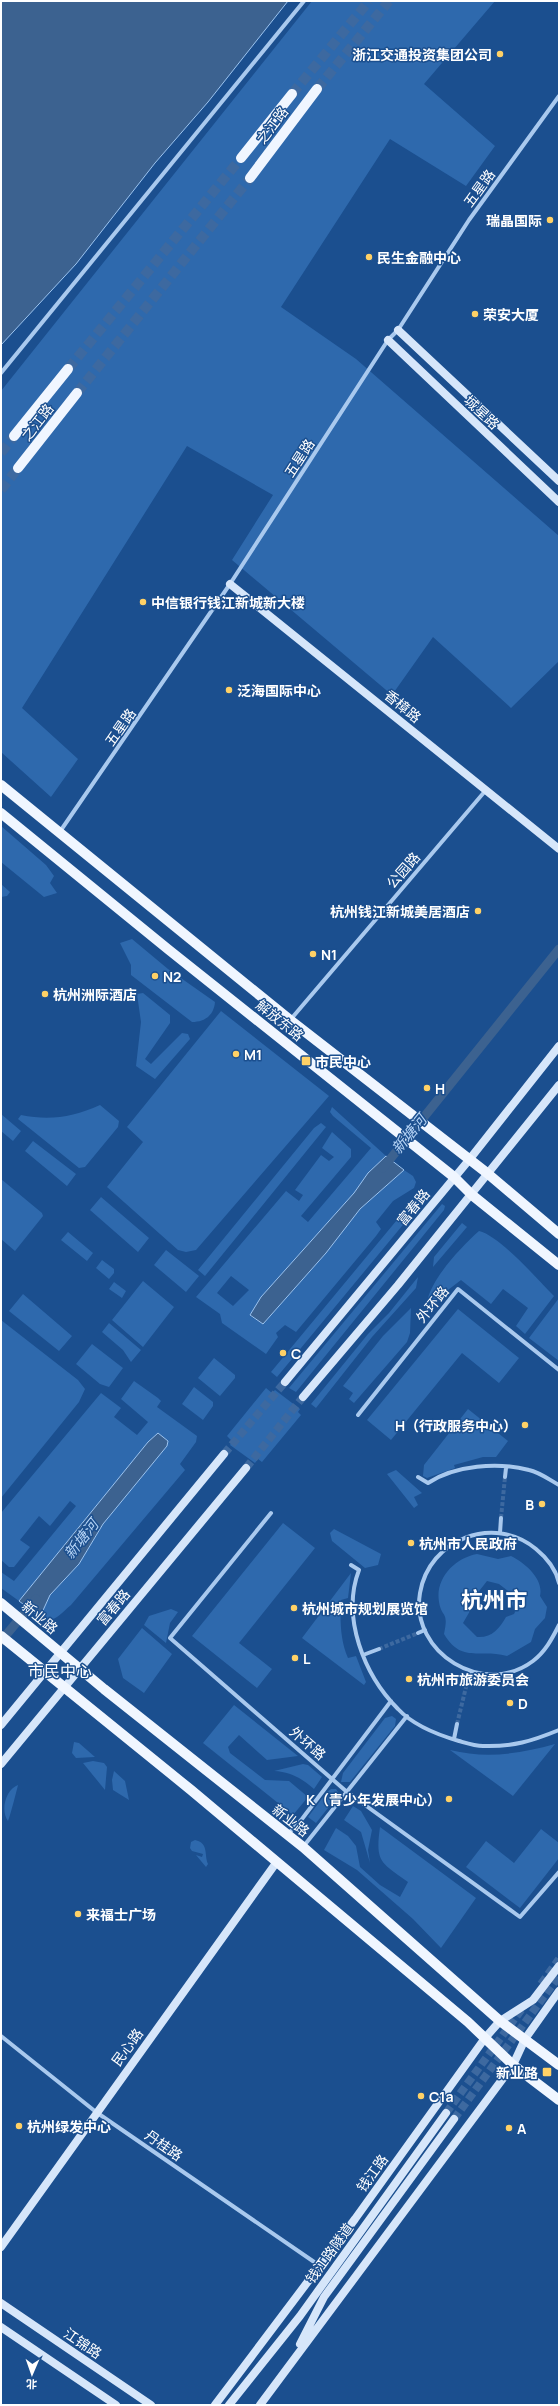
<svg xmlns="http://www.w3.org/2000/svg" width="560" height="2406" viewBox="0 0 560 2406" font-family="Manrope,'Noto Sans SC',sans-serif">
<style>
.green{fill:#2e69ad;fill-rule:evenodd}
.water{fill:#3c6290;stroke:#9cc4f0}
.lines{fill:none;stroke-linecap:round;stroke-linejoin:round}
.canal{stroke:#3c6290;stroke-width:9}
.street-tunnel{stroke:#3d69a0;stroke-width:4;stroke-dasharray:4 2;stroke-linecap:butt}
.secondary-tunnel{stroke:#3d69a0;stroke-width:8;stroke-dasharray:8 4;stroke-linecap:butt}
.primary-tunnel{stroke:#3d69a0;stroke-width:10;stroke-dasharray:10 5;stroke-linecap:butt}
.street{stroke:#a9c9ee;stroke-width:4}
.secondary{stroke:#d6e6fa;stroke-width:8}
.primary{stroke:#f0f6ff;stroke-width:10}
.poi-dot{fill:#ffd166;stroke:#1b4f8f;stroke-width:1.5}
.labels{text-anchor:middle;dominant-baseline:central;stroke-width:3;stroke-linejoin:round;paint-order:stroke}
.poi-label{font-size:14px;font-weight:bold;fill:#fff;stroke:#1b4f8f;text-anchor:start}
.street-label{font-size:14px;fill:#fff;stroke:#1b4f8f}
.water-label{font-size:15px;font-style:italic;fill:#b5d3f5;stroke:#1b4f8f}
.quarter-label{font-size:16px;fill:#fff;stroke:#1b4f8f}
.town-label{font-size:22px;font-weight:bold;fill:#fff;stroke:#1b4f8f}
</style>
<rect width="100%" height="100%" fill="#1b4f8f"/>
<path class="green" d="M312,1H495L424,84L495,146L466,186L390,139L281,307L356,359L559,536V661L511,708L433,637L392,695L232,560L273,495L187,446L22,708L78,759L51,797L1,752V391Z
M1,826L46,865L54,876L50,883L57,893L44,897L1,862Z
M1,884L10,892L7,896L1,897Z
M132,939L168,969L215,1002C214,1015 205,1022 192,1022L131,975V965L120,943Z
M143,993L170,1015V1023L145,1059L151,1064L182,1033L188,1034L190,1039L155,1079L136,1066L141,1022L137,994Z
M221,1011L329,1096L196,1250L186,1252L178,1250L107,1187L143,1142L127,1127Z
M100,1105L119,1121L118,1127L85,1167L79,1168L18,1119L21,1115C50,1121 73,1117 100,1105Z
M332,1107L386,1156L368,1173L354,1193L261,1297L250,1316L263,1324L326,1253L360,1209L404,1170L413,1176L416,1182L414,1188L393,1201L376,1222L381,1229L376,1236L296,1332L285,1325L276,1333L278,1337L266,1354L222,1323L220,1314L196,1297L286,1191L299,1201L303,1195L295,1190L321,1155L329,1161L334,1157L322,1148L332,1132L351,1149V1157L301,1216L308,1222L371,1148L333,1116L330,1112ZM231,1276L249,1290L233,1306L217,1293Z
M1,1114L21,1131L13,1141L1,1131Z
M321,1123L326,1127L205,1276L198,1270L314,1128Z
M33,1141L76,1174L67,1186L25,1151Z
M1,1179L42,1213L43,1216L15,1251L1,1239Z
M101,1197L149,1238L138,1252L90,1210Z
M416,1197H426L277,1377L271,1372Z
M442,1204L445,1206L444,1210L296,1392L289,1388Z
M462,1223L467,1227L433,1267L434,1257Z
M479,1231C500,1236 537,1279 554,1296L525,1334L516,1326L528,1308L503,1289L491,1304L461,1280L435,1300L428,1298C434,1276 462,1246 479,1231Z
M68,1232L93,1253L87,1261L61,1240Z
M166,1250L199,1276L186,1292L154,1265Z
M102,1260L114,1269V1273L109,1279L96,1268Z
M418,1277L416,1288L372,1337L316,1408L311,1404L368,1334L389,1313Z
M143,1281L174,1307L143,1347L112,1320Z
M114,1282L126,1291L122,1298L109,1289Z
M23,1294L72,1336L59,1351L9,1311Z
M559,1298V1361L529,1338Z
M411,1308L410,1333L407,1342L354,1403L349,1399L353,1393L343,1386L383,1336Z
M458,1309L519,1358L499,1383L462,1353L391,1440L367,1420Z
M1,1320L78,1380L85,1389L79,1402L1,1498Z
M109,1323L141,1350L131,1362L123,1350L102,1332Z
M92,1344L123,1368L109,1387L100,1384L76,1364Z
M214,1358L235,1375V1378L220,1396L198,1378Z
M134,1381L158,1398L161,1401L157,1407L197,1436L196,1442L180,1464L185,1470L71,1605C60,1614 53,1625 40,1617L50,1595L79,1564L103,1524L167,1446L158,1433L148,1442L19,1601L1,1588V1572L14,1581L76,1506L70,1501L50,1526L39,1516L20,1540L30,1547L14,1567H9L1,1560V1513L101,1393L121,1408L114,1417L137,1435L148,1422L121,1399Z
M194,1387L213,1402V1406L203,1420L182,1404Z
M266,1388L272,1393L275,1390L300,1409L298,1412L301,1415L262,1462L258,1459L255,1463L230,1445L232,1441L227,1436Z
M468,1409L508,1441L496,1457H483L454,1465L455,1468L427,1478L423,1476L424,1465Z
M396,1470L422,1493L414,1497L418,1505L414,1508L387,1474Z
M283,1523L315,1548L239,1643L272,1669L257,1688L192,1636Z
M334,1529L381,1554L378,1565L365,1568L332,1541L330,1533Z
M477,1554L498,1559L511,1556C525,1563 544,1579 540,1596L547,1607L545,1618L535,1629L531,1642L507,1656C480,1648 462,1664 444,1634C449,1610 442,1619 439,1602C435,1578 455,1558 477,1554ZM487,1581L499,1584L512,1594L511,1602L515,1612L514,1614L506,1617C499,1629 492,1638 477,1637L463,1623L470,1611L469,1604Z
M351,1573L348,1598L341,1600C340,1619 340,1640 348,1658L356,1656L366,1682L364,1685L302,1638Z
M171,1609L178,1612L170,1623L166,1643L144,1625L149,1616Z
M142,1628L172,1654L144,1693L123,1678L118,1659Z
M234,1705L298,1756L267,1760L239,1735L228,1747L230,1753L265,1780L289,1781L308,1797L293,1815L203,1743Z
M392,1716L396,1719L395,1726L350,1782H341L343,1773L385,1718Z
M74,1742L79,1743L95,1757L76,1758L72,1753Z
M555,1744L513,1796L450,1750C486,1759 519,1754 555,1744Z
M93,1761L104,1763L107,1767L105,1790L83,1763Z
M303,1764L308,1765L322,1777L314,1789C301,1778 291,1772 274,1771Z
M114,1771L125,1781L129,1800L113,1790L112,1780Z
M18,1785C17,1790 9,1820 8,1821C0,1810 6,1789 18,1785Z
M331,1789H336L338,1792L336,1798L316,1823L308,1817L327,1792Z
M353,1806L361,1811L372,1830L368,1850L370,1863L361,1832L344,1820Z
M380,1827L476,1898L441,1948L413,1919L357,1870L324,1850L336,1828L348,1836L356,1846L360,1867L380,1885L400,1897L408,1882C381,1862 375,1863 380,1827Z
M541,1829L559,1843V1858L520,1908L466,1867L486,1841L514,1863Z
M195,1840C209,1843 204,1855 208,1864L206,1867L196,1855L202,1857L203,1854L192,1851L190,1848L191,1842Z"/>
<path class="water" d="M1,1H288L208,102L155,163L76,264L1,345Z
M386,1156L404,1170L360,1209L326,1253L263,1324L250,1315L261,1297L354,1193L368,1173Z
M158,1433L168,1441L167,1446L103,1524L79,1564L50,1595L40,1617L19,1601L148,1442Z"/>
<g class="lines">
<path class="canal" d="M383,1168L559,949
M1,1641L36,1599"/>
<path class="street-tunnel" d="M501,1518L505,1477
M379,1649L418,1633
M457,1724L467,1683"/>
<path class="secondary-tunnel" d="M224,1454L285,1382
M246,1468L303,1397
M541,1984L559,1959
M446,2113L524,2006
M454,2119L559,1976"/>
<path class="primary-tunnel" d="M317,89L389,1
M292,94L369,1
M68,369L241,158
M77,393L250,178
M1,453L14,436
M1,490L18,468"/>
<path class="street" d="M1,373L304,1
M59,833L230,584L388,340L398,330L469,220L559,96
M291,1019L486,790
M358,1415L458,1289L559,1370
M418,1477L428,1483C455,1465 498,1462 529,1470C539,1472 550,1480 559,1485
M505,1477L506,1468
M271,1513L170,1638L347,1792L520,1917L559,1872
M500,1533L501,1518
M351,1565L359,1570C341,1617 364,1675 398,1709C413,1725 438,1735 459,1741C466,1743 475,1746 483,1746C513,1747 532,1741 559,1730
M559,1583C556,1570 547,1558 536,1549C494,1514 429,1539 420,1593C410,1653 484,1698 533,1661C545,1652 552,1639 559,1625
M418,1633L425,1630
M363,1655L379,1649
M467,1683L470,1671
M454,1739L457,1724
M287,1835L302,1819L391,1701
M303,1847L407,1716
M1,2036L96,2112L320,2266"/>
<path class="secondary" d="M398,330L559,481
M388,340L559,502
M230,584L559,849
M285,1382L469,1160L559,1046
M303,1397L398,1285L559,1085
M1,1725L224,1454
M1,1764L246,1468
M1,2247L276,1863
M1,2303L151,2405
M1,2327L116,2405
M300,2344L324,2297L454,2119
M215,2405L355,2219L485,2038L500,2021L533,2000L559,1966
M229,2405L300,2316L446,2113
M260,2405L513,2065L525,2039L559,1991"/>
<path class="primary" d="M241,158L292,94
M250,178L317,89
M14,436L68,369
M18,468L77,393
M1,785L290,1020L487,1173L559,1234
M1,813L169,950L454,1177L472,1195L559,1265
M1,1603L104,1689L303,1847L500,2021L559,2065
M1,1636L191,1790L468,2022L513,2065L559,2100"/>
</g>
<g class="poi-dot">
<circle cx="500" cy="54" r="4"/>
<circle cx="550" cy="220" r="4"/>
<circle cx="369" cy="257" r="4"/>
<circle cx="475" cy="314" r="4"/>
<circle cx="143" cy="602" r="4"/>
<circle cx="229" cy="690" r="4"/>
<circle cx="478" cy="911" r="4"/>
<circle cx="313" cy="954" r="4"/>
<circle cx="155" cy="976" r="4"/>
<circle cx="45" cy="994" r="4"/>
<circle cx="236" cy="1054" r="4"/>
<rect x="301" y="1056" width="10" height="10" rx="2"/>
<circle cx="427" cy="1088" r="4"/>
<circle cx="283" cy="1353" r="4"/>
<circle cx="525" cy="1425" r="4"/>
<circle cx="542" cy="1504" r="4"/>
<circle cx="411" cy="1543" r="4"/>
<circle cx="294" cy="1608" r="4"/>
<circle cx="295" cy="1658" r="4"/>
<circle cx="409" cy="1679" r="4"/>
<circle cx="510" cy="1703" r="4"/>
<circle cx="449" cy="1799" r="4"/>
<circle cx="78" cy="1914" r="4"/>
<rect x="542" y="2067" width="10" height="10" rx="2"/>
<circle cx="421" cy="2096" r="4"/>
<circle cx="19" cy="2126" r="4"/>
<circle cx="509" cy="2128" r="4"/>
</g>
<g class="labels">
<g class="poi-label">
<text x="492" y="54" text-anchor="end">浙江交通投资集团公司</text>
<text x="542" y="220" text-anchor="end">瑞晶国际</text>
<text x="377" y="257">民生金融中心</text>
<text x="483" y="314">荣安大厦</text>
<text x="151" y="602">中信银行钱江新城新大楼</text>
<text x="237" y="690">泛海国际中心</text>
<text x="470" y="911" text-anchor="end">杭州钱江新城美居酒店</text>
<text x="321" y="954">N1</text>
<text x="163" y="976">N2</text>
<text x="53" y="994">杭州洲际酒店</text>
<text x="244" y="1054">M1</text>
<text x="315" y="1061">市民中心</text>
<text x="435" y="1088">H</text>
<text x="291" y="1353">C</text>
<text x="517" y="1425" text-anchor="end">H（行政服务中心）</text>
<text x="534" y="1504" text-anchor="end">B</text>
<text x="419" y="1543">杭州市人民政府</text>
<text x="302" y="1608">杭州城市规划展览馆</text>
<text x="303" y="1658">L</text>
<text x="417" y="1679">杭州市旅游委员会</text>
<text x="518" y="1703">D</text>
<text x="441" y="1799" text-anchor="end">K（青少年发展中心）</text>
<text x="86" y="1914">来福士广场</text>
<text x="538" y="2072" text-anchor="end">新业路</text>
<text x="429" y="2096">C1a</text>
<text x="27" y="2126">杭州绿发中心</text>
<text x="517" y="2128">A</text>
</g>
<g class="street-label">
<text transform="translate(272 125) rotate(-53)">之江路</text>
<text transform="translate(479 188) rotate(-54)">五星路</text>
<text transform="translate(482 412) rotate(43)">城星路</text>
<text transform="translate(37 422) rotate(-52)">之江路</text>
<text transform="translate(299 458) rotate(-57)">五星路</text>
<text transform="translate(403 706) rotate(39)">香樟路</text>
<text transform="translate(120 727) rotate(-55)">五星路</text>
<text transform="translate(403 870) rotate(-49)">公园路</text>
<text transform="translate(280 1020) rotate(39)">解放东路</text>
<text transform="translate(413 1207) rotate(-51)">富春路</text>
<text transform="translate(432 1304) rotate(-51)">外环路</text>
<text transform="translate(113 1607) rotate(-50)">富春路</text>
<text transform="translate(40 1617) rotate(40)">新业路</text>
<text transform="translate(308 1743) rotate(41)">外环路</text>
<text transform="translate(291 1820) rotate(38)">新业路</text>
<text transform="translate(127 2047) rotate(-54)">民心路</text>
<text transform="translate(164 2145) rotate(35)">丹桂路</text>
<text transform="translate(372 2173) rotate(-54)">钱江路</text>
<text transform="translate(329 2253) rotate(-54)">钱江路隧道</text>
<text transform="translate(83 2343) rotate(34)">江锦路</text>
</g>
<g class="water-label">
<text transform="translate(409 1134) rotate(-51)">新塘河</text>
<text transform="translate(81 1539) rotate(-52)">新塘河</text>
</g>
<g class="quarter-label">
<text x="60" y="1671">市民中心</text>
</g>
<g class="town-label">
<text x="494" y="1600">杭州市</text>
</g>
</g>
<rect width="560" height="2406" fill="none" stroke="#ffffff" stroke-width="4"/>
<g transform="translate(32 2374) rotate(182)" stroke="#1b4f8f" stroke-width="3" paint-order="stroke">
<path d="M0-3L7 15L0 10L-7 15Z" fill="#ffffff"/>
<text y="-6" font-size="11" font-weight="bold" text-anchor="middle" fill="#ffffff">北</text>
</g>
</svg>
